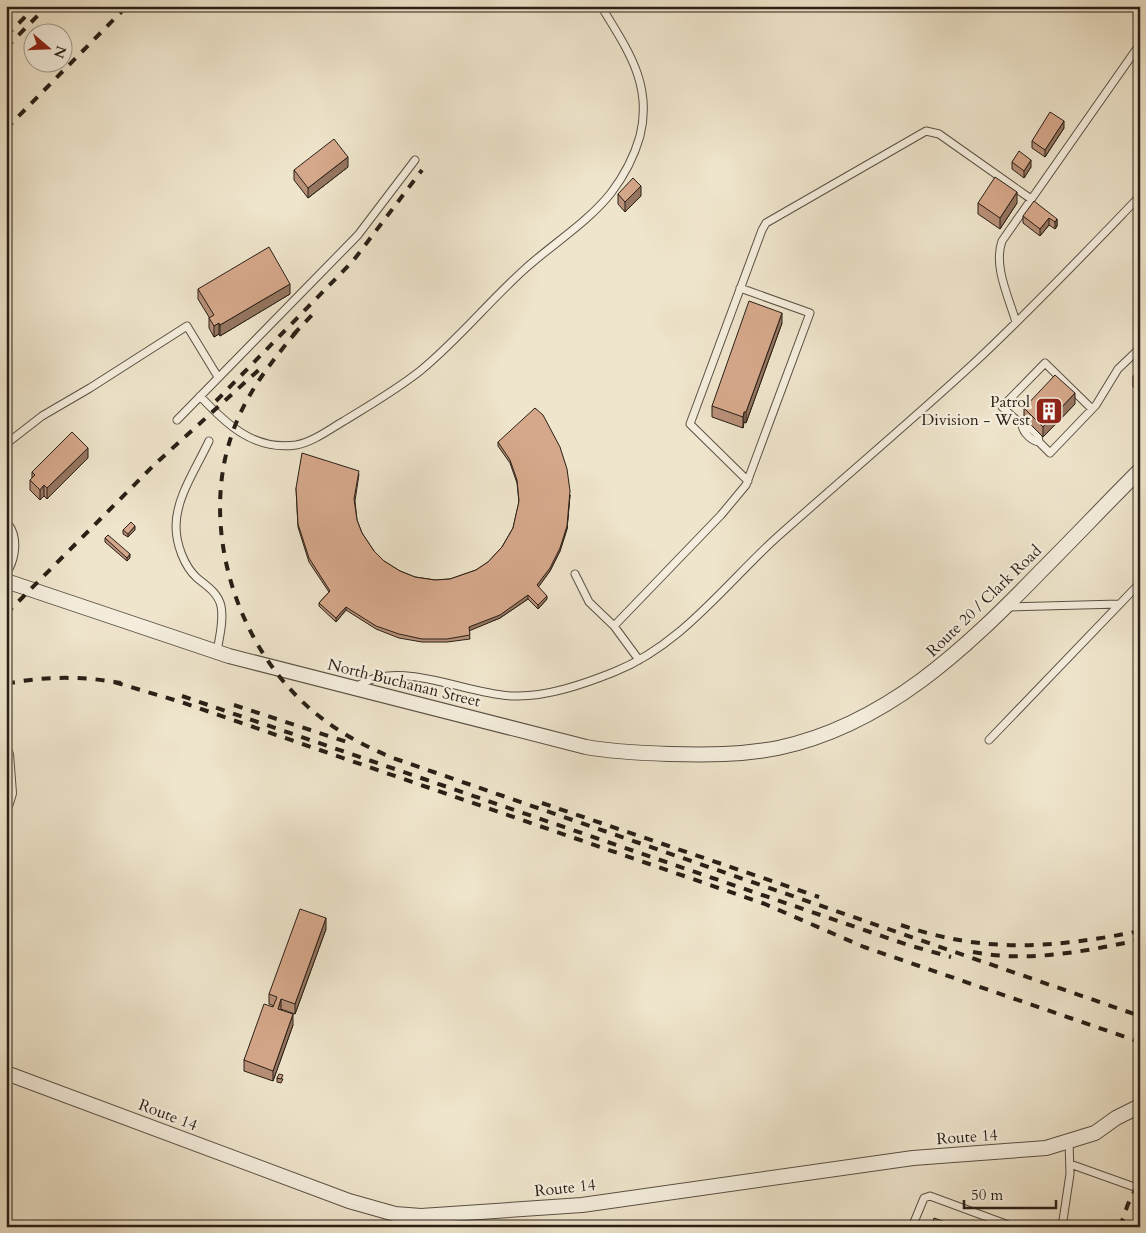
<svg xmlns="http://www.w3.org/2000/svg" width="1146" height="1233" viewBox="0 0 1146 1233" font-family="Cardo,serif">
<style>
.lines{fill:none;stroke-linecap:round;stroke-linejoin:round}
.lane-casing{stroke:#5a5044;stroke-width:9}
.street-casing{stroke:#5a5044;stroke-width:16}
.lane{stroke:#f5eede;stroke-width:7}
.street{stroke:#f5eede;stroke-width:14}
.rail{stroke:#291f16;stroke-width:4;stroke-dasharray:9 9;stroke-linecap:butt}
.wall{fill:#b89078;stroke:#291f16}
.shaded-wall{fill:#967661;stroke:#291f16}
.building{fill:#d6a88b;stroke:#291f16}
.labels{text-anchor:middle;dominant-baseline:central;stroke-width:4.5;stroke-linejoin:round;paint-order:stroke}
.poi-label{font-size:16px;fill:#291f16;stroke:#f5eede;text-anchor:end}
.street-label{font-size:16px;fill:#291f16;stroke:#f5eede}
</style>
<rect width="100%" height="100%" fill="#efe5cc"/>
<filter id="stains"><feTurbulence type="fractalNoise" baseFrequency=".004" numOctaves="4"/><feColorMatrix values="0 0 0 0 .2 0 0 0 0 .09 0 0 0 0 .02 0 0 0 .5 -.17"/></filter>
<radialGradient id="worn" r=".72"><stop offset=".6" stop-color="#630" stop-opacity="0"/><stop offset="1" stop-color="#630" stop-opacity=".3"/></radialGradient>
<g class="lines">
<g class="lane-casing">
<path id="lane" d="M1016,322C1009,298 993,266 1002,241L1140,44
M200,396C226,424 254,451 296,445C313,442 330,429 344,421C370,405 396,390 420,371C458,340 489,301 526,268C554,243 588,222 611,193C624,176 634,157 640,136C653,84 627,49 601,6
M1092,409L1045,363L1002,407L1022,425L1029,427L1038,435L1039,442L1050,453L1096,405L1118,369L1140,348
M177,420L358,235L415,160
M1022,425C1023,433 1032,441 1039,442
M209,441C197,467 176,497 176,526C176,544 184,566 197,578C207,586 218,593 221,606C224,621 219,638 217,652
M6,444L42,416L90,388L187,326L218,377
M748,481L690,424L762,230L766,223L926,131L939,134L1031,199
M575,574L589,602L614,626
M1007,607L1119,604
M639,660L614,626L721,515L746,485L810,313L740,288
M356,687C400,657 465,695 514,696C547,697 584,684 614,672C680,646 724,586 775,539C841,480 909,423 974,363C1031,310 1085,253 1140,196
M989,740L1140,583
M1070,1164L1140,1189
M912,1227L924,1198L930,1196L1014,1227
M1062,1227L1070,1174L1069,1141"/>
</g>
<g class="street-casing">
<path id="street" d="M6,527C14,538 12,555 6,567
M6,581L229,656L586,747C613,752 641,753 669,754C706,755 742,755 778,748C886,725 965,649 1039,573C1073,539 1106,504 1140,470
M6,754L9,793L6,803
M6,1073L349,1201L395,1214L421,1216L582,1205L913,1158L1046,1148L1095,1133L1116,1118L1140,1106"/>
</g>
<use href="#lane" class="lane"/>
<use href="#street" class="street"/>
<path class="rail" d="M6,8L8,6
M6,36L36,6
M6,48L47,6
M6,129L127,6
M297,331C271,362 245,395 232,434C199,529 237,648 314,712C338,732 364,746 393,758L1140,1016
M293,335L314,313
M216,401L353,261L422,170
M6,614L154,465L263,366
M114,682L181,702L765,904L864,947L1140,1042
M6,684C44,676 83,676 121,683
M182,696L908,945L951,957
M234,705L353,744
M542,803L819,897
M901,925C986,954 1054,948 1140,931
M973,952C1029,963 1085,951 1140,940
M1120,1227L1128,1204L1140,1180"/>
</g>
<path class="wall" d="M1064,128L1045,157L1032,148V141Z
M1012,162L1031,167L1024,178L1012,169Z
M348,167L308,198L294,180V170Z
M618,194L641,196L625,212L618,204Z
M978,203H1017L1000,229L978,214Z
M1023,216L1057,219V226L1055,229L1049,225L1040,236L1023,223Z
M198,289L290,294L220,336L219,334L214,337L209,328V317L198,299Z
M782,323L746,423L744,422L743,428L712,417V406Z
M1140,369V394L1133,387V376Z
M1075,404L1043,437L1024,418V408Z
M498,442L570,495L567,529L560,551L550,571L538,587L547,599L538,609L528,599L500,618L469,630L470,639L447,642H422L399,638L376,629L346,610L336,622L319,606V603L329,592L309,562L298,527L296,488L359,474L355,501L357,520L362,533L374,551L384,561L400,571L415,577L435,580L450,579L476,570L488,562L502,547L513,528L519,502L517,483L510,463L498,446Z
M88,458L47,499L44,496L40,500L30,490V480L32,478V472Z
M123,530H135L128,537L123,534Z
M105,538L130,558L127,561L105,542Z
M326,929L295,1014L281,1009V1010L293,1025L273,1081L244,1071V1060L274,1006L269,1004V994Z
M277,1078L283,1079L281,1083L277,1082Z"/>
<path class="shaded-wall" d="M1064,121V128L1045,157V150Z
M348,157V167L308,198V188Z
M1031,160V167L1024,178V171Z
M641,186V196L625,212V202Z
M1017,192V203L1000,229V218Z
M1049,218V225L1040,236V229Z
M1057,219V226L1055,229V222Z
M290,284V294L220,336V325Z
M782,313V323L746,423V412Z
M219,323V334L214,337V326Z
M1075,393V404L1043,437V427Z
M744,412V422L743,428V417Z
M88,448V458L47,499V488Z
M44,485V496L40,500V490Z
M570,495L567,529L560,551L550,571L537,589V585Z
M135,526V530L128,537V534Z
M130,554V558L127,561V558Z
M528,595V599L500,618L469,631V627Z
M547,596V599L538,609V605Z
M346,607V610L336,622V618Z
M326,918V929L295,1014V1004Z
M281,999V1009L278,1019V1009Z
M293,1014V1025L273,1081V1071Z"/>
<path class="building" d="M1050,112L1064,121L1045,150L1032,141Z
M334,139L348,157L308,188L294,170Z
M1019,151L1031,160L1024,171L1012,162Z
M995,177L1017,192L1000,218L978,203Z
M633,178L641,186L625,202L618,194Z
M1034,201L1057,219L1055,222L1049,218L1040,229L1023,216Z
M269,247L290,284L220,325L219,323L214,326L209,318L214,315L198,289Z
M749,301L782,313L746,412H744L743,417L712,406Z
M1140,369V383L1133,376Z
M1055,375L1075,393L1043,427L1024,408Z
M535,408L543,415L560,447L567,469L570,491L567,526L560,548L550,568L537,585L547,596L538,605L528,595L500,615L469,627L470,635L447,639H422L399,634L376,626L346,607L336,618L319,603L330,591L309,558L298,524L296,488L302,453L359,471L354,499L357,520L362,533L374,551L384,561L400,571L415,577L435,580L450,579L476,570L488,562L502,547L513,528L519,501L517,480L510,460L498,442Z
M72,432L88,448L47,488L44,485L40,490L30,480L35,475L32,472Z
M131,522L135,526L128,534L123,530Z
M108,535L130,554L127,558L105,538Z
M300,909L326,918L295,1004L281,999L278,1009L293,1014L273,1071L244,1060L264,1004L273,1007L277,997L269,994Z
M279,1074L283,1075L281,1079L277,1078Z
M934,1218L960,1227H931Z"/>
<defs>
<g id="building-square" transform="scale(1.4375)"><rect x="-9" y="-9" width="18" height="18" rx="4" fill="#8f2418" stroke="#f5eede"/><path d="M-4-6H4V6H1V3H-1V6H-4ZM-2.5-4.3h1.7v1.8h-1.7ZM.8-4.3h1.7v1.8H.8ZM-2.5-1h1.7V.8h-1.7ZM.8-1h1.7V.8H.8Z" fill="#fff"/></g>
</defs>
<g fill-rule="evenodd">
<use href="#building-square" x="1049" y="411"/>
</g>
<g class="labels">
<g class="poi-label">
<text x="1030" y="402">Patrol<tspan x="1030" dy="18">Division - West</tspan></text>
</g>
<g class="street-label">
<text transform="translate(984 601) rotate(-44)">Route 20 / Clark Road</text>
<text transform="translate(404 683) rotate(14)">North Buchanan Street</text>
<text transform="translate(168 1115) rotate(21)">Route 14</text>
<text transform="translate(967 1137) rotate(-4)">Route 14</text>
<text transform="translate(565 1188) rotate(-6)">Route 14</text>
</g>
</g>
<rect width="1146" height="1233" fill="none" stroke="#efe5cc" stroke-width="25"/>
<rect x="8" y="8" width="1131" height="1218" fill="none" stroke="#291f16" stroke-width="2.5"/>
<rect x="12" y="12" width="1121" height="1208" fill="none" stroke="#291f16"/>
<g transform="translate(48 48) rotate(109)"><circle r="24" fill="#f5eede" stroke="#a39b8e"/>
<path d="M0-4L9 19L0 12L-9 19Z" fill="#8f2418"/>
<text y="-8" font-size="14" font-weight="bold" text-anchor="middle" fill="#291f16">N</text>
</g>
<path d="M964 1200v8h92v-8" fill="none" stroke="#291f16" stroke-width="2.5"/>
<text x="971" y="1200" font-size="15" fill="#291f16" stroke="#f5eede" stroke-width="4" paint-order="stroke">50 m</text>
<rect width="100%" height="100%" filter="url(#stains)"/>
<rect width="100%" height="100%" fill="url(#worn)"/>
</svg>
